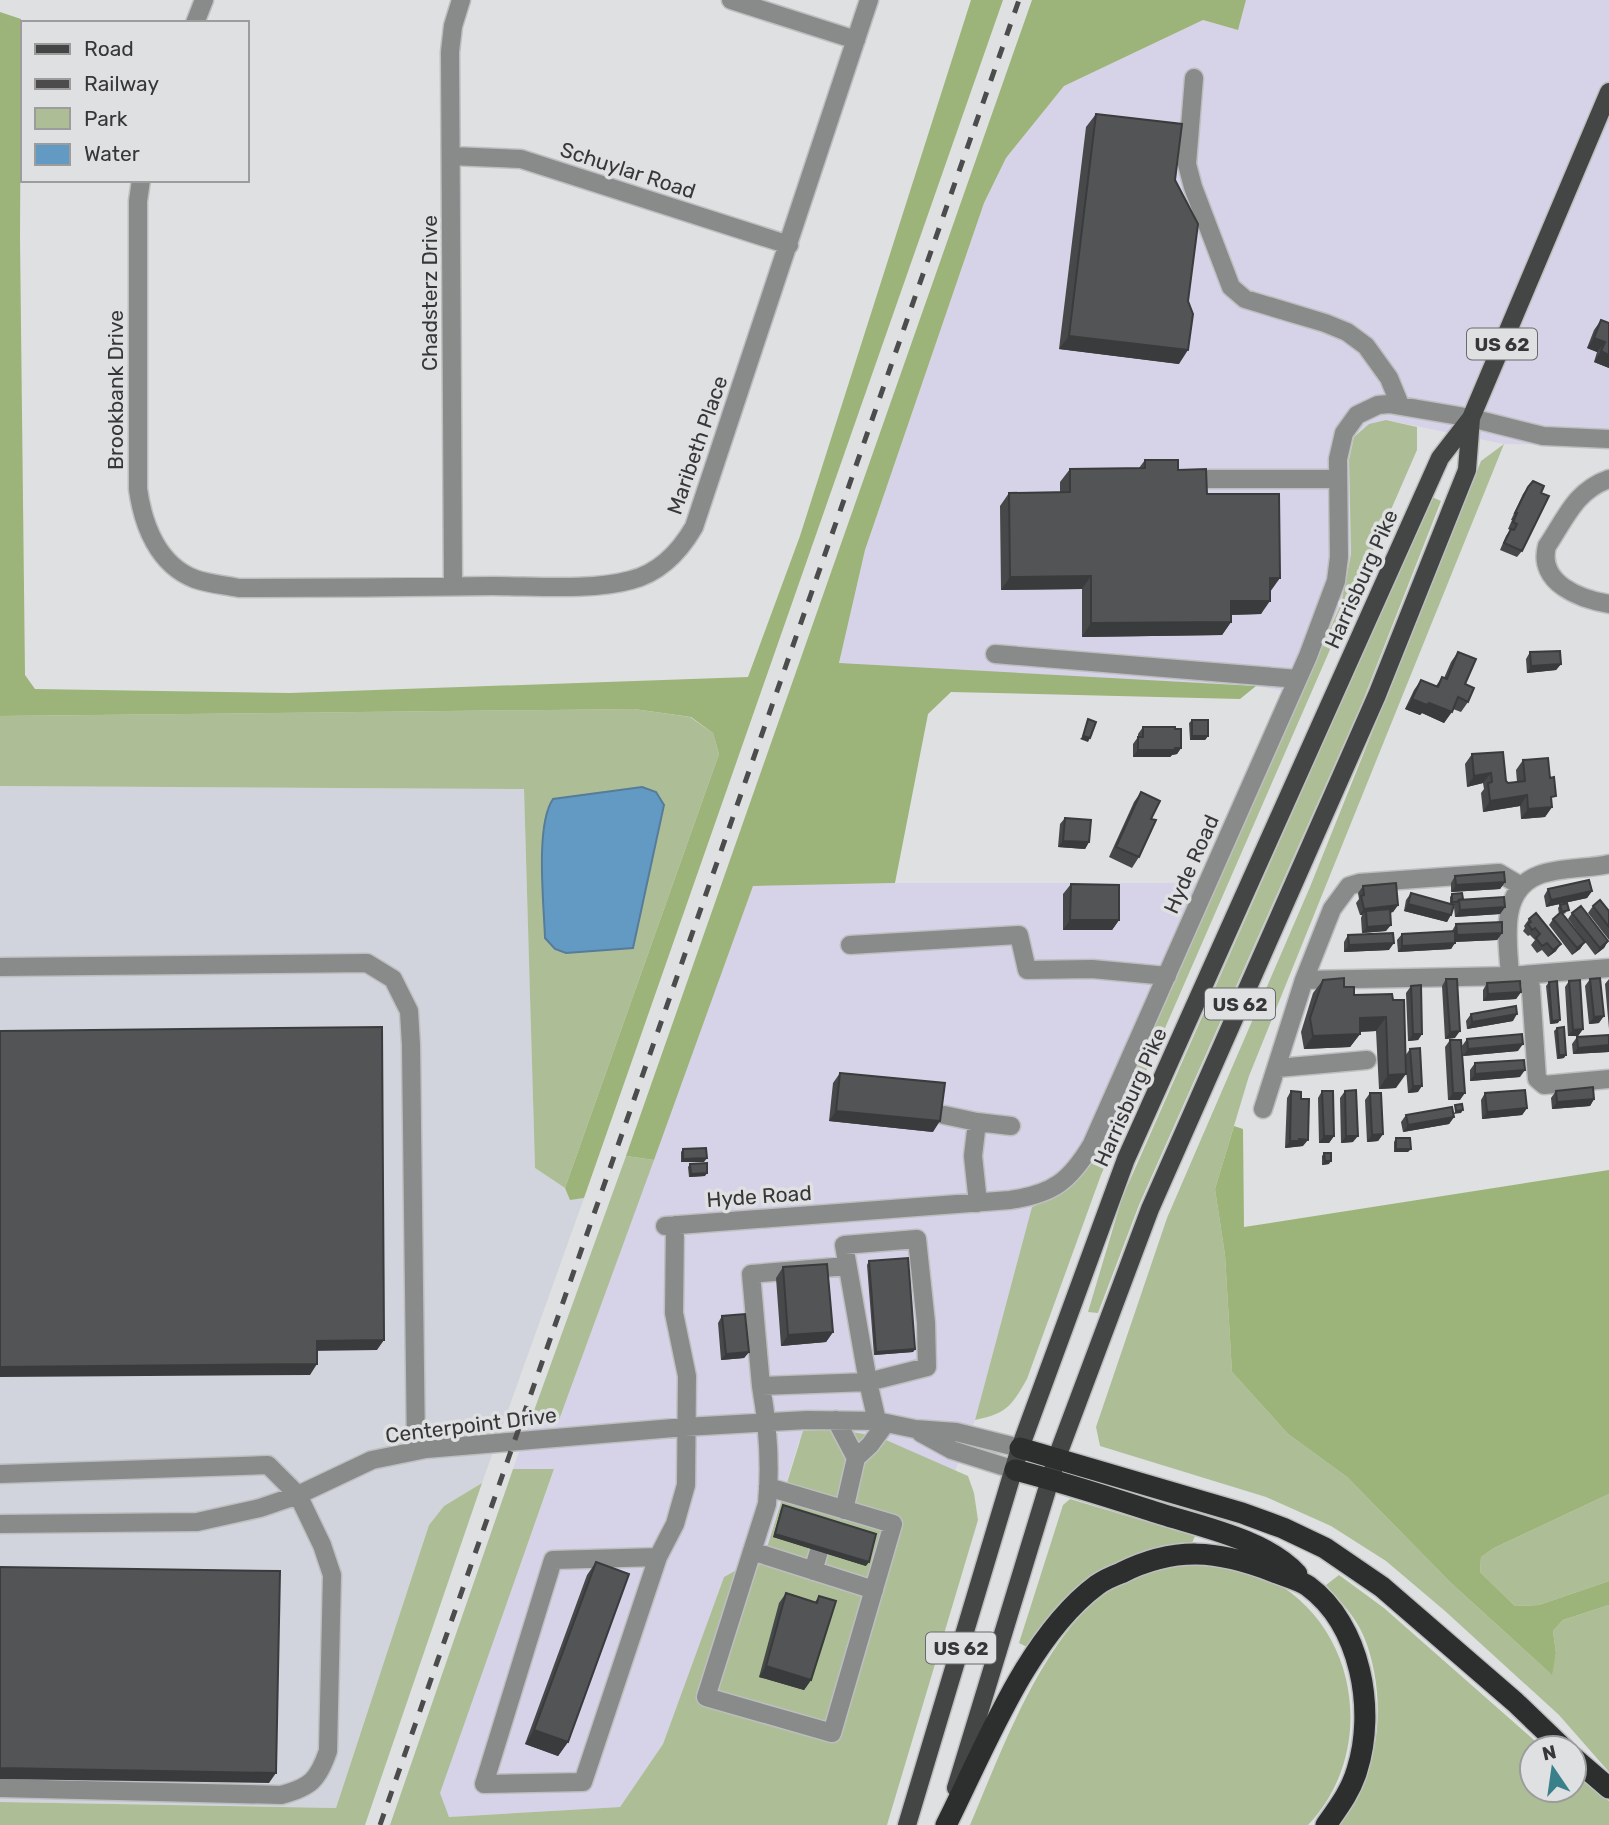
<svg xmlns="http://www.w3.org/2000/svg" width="1609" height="1825" viewBox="0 0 1609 1825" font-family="Rubik,sans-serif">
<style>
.commercial{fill:#d6d3e9}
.built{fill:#d1d4dc}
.green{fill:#adbe97;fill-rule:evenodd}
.forest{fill:#9cb479}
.water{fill:#639ac4;stroke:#567c9a;stroke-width:2}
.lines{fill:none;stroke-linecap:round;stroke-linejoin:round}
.minor-casing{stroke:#bdbebf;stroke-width:21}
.major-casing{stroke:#bdbebf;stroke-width:21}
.highway-casing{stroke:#bdbebf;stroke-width:24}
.minor{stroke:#898a8a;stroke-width:18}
.major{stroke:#444545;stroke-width:18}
.highway{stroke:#2d2e2e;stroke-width:21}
.rail{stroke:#4c4c4d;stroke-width:5;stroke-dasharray:12 12;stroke-linecap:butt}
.wall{fill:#474849}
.shaded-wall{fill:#3a3b3c}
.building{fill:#535455;stroke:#3a3b3c;stroke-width:2}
.labels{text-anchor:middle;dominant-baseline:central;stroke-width:7;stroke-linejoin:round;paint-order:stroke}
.shield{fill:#dfe0e1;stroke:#696a6b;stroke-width:2}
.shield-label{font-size:19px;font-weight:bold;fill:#373738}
.street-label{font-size:21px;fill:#373738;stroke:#dfe0e1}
</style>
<rect width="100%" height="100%" fill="#dfe0e1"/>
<path class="commercial" d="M1246,0H1609V445L1504,444L1386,420L1369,424L1354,437L1349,460L1351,554L1341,604L1300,694L1256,686L839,664L865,550L984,203L1006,158L1064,86L1203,20L1238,30Z
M895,883H1216L1094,1159L1082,1177L1057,1197L1032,1207L975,1420L955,1471L877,1436L799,1441L765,1554L724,1577L663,1744L620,1807L449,1817L439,1793L554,1470L513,1469L531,1419L559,1420L753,886Z"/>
<path class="built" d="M0,786L524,789L535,1168L565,1188L570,1199L584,1198L482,1483L444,1506L429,1525L336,1808L0,1802Z"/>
<path class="green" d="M1386,420L1417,427V450L1101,1175L1027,1379C1012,1405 1007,1414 975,1420L1032,1207C1061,1195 1077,1185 1094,1159L1341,604L1351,554L1349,460L1354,437L1369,424Z
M1504,444L1249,1076L1215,1189L1225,1255L1232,1372L1288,1434L1347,1477L1451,1583L1551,1674L1556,1653L1553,1631L1563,1620L1609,1605V1772L1559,1715L1445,1611L1386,1561L1331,1526L1266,1497L1100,1446L1096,1427L1167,1218L1310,887L1481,461Z
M1432,497L1441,501L1362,703L1139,1205L1098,1313L1088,1312L1122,1198Z
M634,709L690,717L713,733L719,754L565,1188L535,1168L524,789L0,786V716ZM656,792L663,806V815L555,949L545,938L543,831L548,807Z
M626,1156L654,1160L559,1420L531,1419Z
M832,1429L877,1436L968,1476L974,1493L978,1520L887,1825H390L513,1469H554L440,1793L449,1817L620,1807L663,1744L724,1577L765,1554L803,1431Z
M482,1483L365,1825H0V1802L336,1808L429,1525L444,1506Z
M1609,1494V1581L1539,1605L1515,1606L1480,1572L1481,1557L1494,1548Z
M1070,1499L1195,1536L1192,1543L1150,1550L1120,1561L1089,1581L1061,1603L1027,1647L1019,1643L1063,1505Z
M1201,1563C1227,1566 1251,1568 1273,1581C1361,1630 1376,1754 1308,1825H970C1002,1750 1050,1614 1129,1578C1152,1568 1177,1566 1201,1563Z
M1339,1575L1384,1608L1543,1748H1532V1790H1574V1774L1609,1801V1825H1336C1347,1807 1360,1788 1368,1769C1383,1729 1380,1676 1364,1637C1356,1617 1340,1601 1326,1585Z"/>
<path class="forest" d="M971,0H1003L584,1198L570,1200L565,1188L719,754L713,733L691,717L634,709L0,716V12L21,19L20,238L25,675L35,689L290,693L748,677L800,536Z
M1032,0H1246L1238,30L1203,20L1064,86L1006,158L984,203L865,550L839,663L1256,686L1240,699L951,692L928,714L895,883L753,886L654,1160L626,1156Z
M1234,1126L1243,1129L1244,1227L1609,1170V1494L1494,1548L1481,1557L1480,1572L1515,1606L1539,1605L1609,1581V1605L1563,1620L1553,1631L1556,1653L1552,1675L1451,1583L1347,1477L1288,1434L1232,1372L1225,1255L1215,1189Z"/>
<path class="water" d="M642,787L656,792L664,805L633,948L566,953L555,949L545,938C544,905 535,825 553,799Z"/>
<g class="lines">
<g class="minor-casing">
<path id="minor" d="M731,0L856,40
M195,23L204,0
M1194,78L1187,164L1193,187L1231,287L1245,299L1325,323L1347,332L1366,346L1389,378L1400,405
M451,156L521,159L789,245
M141,180L138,201V489C143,525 158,565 195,579C209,584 225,585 239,588C324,588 408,587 493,586C534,586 592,591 631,580C659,573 680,551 694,527L869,0
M1208,479H1338
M1609,479C1575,491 1566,518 1547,546C1537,583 1580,599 1609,604
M453,586L450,52L453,26L461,0
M995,654L1298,679
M850,945L1019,935L1027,970L1092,969L1167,976
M0,967L367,963L393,979L409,1011L411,1045L416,1451
M1530,975L1537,1079L1544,1085L1609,1079
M1510,976C1508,942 1498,890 1539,875C1561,867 1587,869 1609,864
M1304,980L1510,976L1609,968
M1278,1068L1367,1060
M1263,1109L1304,980L1332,909L1349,886L1359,883L1499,873L1521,886
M944,1115L977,1122L973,1156L978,1203
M977,1122L1011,1126
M665,1226L1010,1200C1053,1194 1070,1181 1092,1144L1308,656L1336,581L1339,557L1338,459L1344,433L1357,415L1378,405L1389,404L1471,418L1543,436L1609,439
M847,1266L751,1274L761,1386L868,1382L844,1245L917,1239L926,1323L927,1367L868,1382L877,1421
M761,1386C768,1426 771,1464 767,1504L706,1697L832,1733L893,1524L768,1487
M836,1420L856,1458
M921,1433L952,1450L1015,1470
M0,1474L268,1465L298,1495L322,1545L332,1575L328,1751C318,1780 311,1787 281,1795L0,1788
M844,1510L856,1458L870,1445L886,1423
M0,1524L197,1522L260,1508L298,1495L372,1460L426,1449L685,1427L807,1420L877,1421L915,1429L956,1432L1020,1448
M752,1551L874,1590
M658,1557L583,1782L484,1784L553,1560L658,1557L675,1524L686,1485L687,1376L674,1313L675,1225
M813,1571L819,1551"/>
</g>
<g class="major-casing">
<path id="major" d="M956,1788L1057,1457L1150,1209L1377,695L1467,470L1471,418
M907,1825L1020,1448L1126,1159L1440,458L1471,418L1609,92"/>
</g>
<g class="highway-casing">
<path id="highway" d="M1020,1448L1242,1513L1283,1528L1325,1548L1382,1587L1515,1702L1563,1748
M1015,1470C1062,1482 1108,1497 1155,1512C1198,1526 1265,1539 1297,1574
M1574,1758L1609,1788
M946,1825C985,1748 1027,1637 1097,1585C1104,1580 1113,1576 1121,1573C1175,1546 1218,1550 1274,1572C1284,1576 1299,1580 1308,1586C1361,1625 1376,1710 1357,1770C1351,1791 1338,1808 1326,1825"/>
</g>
<use href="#minor" class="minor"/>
<use href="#major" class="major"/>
<use href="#highway" class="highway"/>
<path class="rail" d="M380,1825L1019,0"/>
</g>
<path class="wall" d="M1096,114L1175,180L1179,364L1059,349L1086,127Z
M1601,320L1609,368L1594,362L1597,352L1587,348L1594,330Z
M1145,460L1178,470L1207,494L1270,592L1261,614L1231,615V622L1222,635L1082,637V589L1001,590L1000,506L1009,493L1060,492V482L1070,469L1139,468Z
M1533,481L1522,551L1517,557L1500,550L1506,536L1510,530L1508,529L1512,520H1511L1523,494Z
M1458,652L1468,702L1461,712L1453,709L1444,723L1422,713L1420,715L1405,709L1414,690L1421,680L1436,686L1442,677L1444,678L1451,662Z
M1530,652L1561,664L1556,670L1527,673L1526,659Z
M1192,720L1208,736L1205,740H1190L1189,723Z
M1143,727L1175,729L1181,748L1177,754L1172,755L1170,757H1133V744L1138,737V734Z
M1472,754L1508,783L1517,782L1516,770L1523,760L1552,803V807L1545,817L1521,819L1520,806L1483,812L1481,793L1484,789L1483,783L1467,787L1465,764Z
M1141,792L1151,819L1139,857L1132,868L1109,857L1134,802Z
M1065,818L1089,842L1085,849L1058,847L1060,824Z
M1455,876L1505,882L1500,889L1451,892V883Z
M1071,884L1119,920L1112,930H1063V894Z
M1363,886L1398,905L1393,912L1390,913L1386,931L1362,933L1361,918L1362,915H1360L1356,903L1359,899L1358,893Z
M1548,889L1592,891L1587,898L1546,907L1544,896Z
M1411,893L1450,904V897L1452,894L1463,899L1505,907L1500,914L1455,917L1454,907L1455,905H1454L1447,922L1404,911L1406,900Z
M1560,905L1566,913L1563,914L1585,942L1580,949L1572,955L1549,925L1553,919L1559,914L1558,908Z
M1593,906L1609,911V940L1588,913Z
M1572,913L1608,941L1604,948L1595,955L1568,919Z
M1529,919L1556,951L1548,957L1542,950L1537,953L1531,945L1535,940L1530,935L1528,936L1523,931L1525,928L1524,926Z
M1456,924L1502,933L1497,940L1455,942L1451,949L1398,952L1397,940L1402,934L1452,931Z
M1348,935L1389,950L1344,952V942Z
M1446,979L1455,1038L1445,1039L1442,986Z
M1590,979L1599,1023L1589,1024L1585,986Z
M1609,979V1029L1605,984Z
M1323,980L1344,987L1354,995L1392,994L1396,1088L1379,1089L1376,1031L1360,1032V1034L1350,1047L1304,1049L1301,1032L1313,993Z
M1569,981L1583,1029L1578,1036H1568L1565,987Z
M1549,982L1558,1023L1550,1024L1546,986Z
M1487,983L1521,992L1516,999L1483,1001V990Z
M1411,986L1422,1034L1418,1040L1408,1041L1406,993Z
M1471,1014L1513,1021L1467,1029L1466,1021Z
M1557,1028L1564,1058L1557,1059L1554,1031Z
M1609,1035V1052L1573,1054L1572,1044L1577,1037Z
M1467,1039L1518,1051L1463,1056L1462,1046Z
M1450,1040L1460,1100H1448L1445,1047Z
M1410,1049L1418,1092L1408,1093L1405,1056Z
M1475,1063L1520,1077L1470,1081V1070Z
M840,1073L933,1132L829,1121L833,1083Z
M1291,1091L1303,1146L1285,1148L1287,1098Z
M1322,1091L1334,1136L1329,1143H1319L1318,1098Z
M1345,1091L1353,1142L1341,1143L1340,1098Z
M1556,1091L1594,1099L1590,1106L1552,1109L1551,1098Z
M1370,1093L1383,1134L1378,1141L1367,1142L1365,1100Z
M1485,1093L1527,1108L1522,1115L1482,1119L1481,1100Z
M1406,1115L1454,1117L1449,1124L1403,1132L1401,1122Z
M1396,1138L1408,1152H1394V1142Z
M683,1149L704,1162H681V1152Z
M1324,1153L1329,1164L1322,1165V1156Z
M690,1164L705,1176L689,1177L688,1167Z
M869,1261L915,1349L913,1352L874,1355L867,1265Z
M783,1267L833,1332L826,1342L781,1346L776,1278Z
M722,1316L749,1352L744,1358L721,1360L718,1323Z
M783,1505L866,1566L773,1537L781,1509Z
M596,1562L568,1742L558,1756L525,1744L587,1575Z
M786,1593L815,1602L819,1596L811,1680L804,1690L759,1677L779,1603Z"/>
<path class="shaded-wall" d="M1069,336L1188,350L1179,364L1059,349Z
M1594,338L1605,342L1597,352L1587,348Z
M1601,351L1609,355V368L1594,362Z
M1091,576L1082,589L1001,590L1010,577Z
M1270,578H1280L1270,592Z
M1231,601H1270L1261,614L1222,615Z
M1231,622L1222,635L1082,637L1091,623Z
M1561,664L1556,670L1527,673L1531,666Z
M1412,699L1429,703L1452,712L1444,723L1422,713L1420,715L1405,709Z
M1083,736L1090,738L1088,742L1080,739Z
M1192,736H1208L1205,740H1190Z
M1181,748L1177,754L1172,755L1170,757H1133L1138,750Z
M1491,773L1483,783L1467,787L1474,776Z
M1527,795L1520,806L1483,812L1490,801Z
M1552,807L1545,817L1521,819L1528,809Z
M1063,841L1089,842L1085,849L1058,847Z
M1505,882L1500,889L1451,892L1456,885Z
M1592,891L1587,898L1546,907L1551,900Z
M1408,904L1451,915L1447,922L1404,911Z
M1398,905L1393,912L1366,915V911L1362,915H1360L1364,909Z
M1505,907L1500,914L1455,917L1460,910Z
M1070,920H1119L1112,930H1063Z
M1391,925L1386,931L1362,933L1367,927Z
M1502,933L1497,940L1452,942L1457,935Z
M1608,941L1604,948L1595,955L1600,948Z
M1585,942L1580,949L1572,955L1577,948Z
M1394,943L1389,950L1344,952L1349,945Z
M1455,943L1451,949L1398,952L1402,946Z
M1561,944L1556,951L1548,957L1553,950Z
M1521,992L1516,999L1483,1001L1488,994Z
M1517,1014L1513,1021L1467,1029L1472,1022Z
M1604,1016L1599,1023L1589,1024L1594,1017Z
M1386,1017L1376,1031L1350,1032L1360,1018Z
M1560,1020L1558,1023L1550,1024L1552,1021Z
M1583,1029L1578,1036H1568L1573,1030Z
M1460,1031L1455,1038L1445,1039L1450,1032Z
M1360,1034L1350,1047L1304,1049L1313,1036Z
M1413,1034H1422L1418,1040L1408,1041Z
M1523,1044L1518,1051L1463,1056L1468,1049Z
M1609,1045V1052L1573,1054L1578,1048Z
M1559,1055H1566L1564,1058L1557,1059Z
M1525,1070L1520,1077L1470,1081L1475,1074Z
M1406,1074L1396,1088L1379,1089L1388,1075Z
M1413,1086H1422L1418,1092L1408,1093Z
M1453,1093H1465L1460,1100H1448Z
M1594,1099L1590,1106L1552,1109L1557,1102Z
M1527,1108L1522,1115L1482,1119L1487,1112Z
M1463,1110L1461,1113L1453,1114L1456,1111Z
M836,1111L940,1121L933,1132L829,1121Z
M1454,1117L1449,1124L1403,1132L1408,1125Z
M1383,1134L1378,1141L1367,1142L1372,1135Z
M1324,1136H1334L1329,1143H1319Z
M1346,1136H1358L1353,1142L1341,1143Z
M1299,1139L1308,1140L1303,1146L1285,1148L1290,1141Z
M1396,1149H1411L1408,1152H1394Z
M707,1158L704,1162H681L683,1159Z
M1325,1161H1331L1329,1164L1322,1165Z
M707,1173L705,1176L689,1177L691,1174Z
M833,1332L826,1342L781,1346L788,1335Z
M384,1340L377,1350L309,1351L317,1341Z
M915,1349L913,1352L874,1355L876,1352Z
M749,1352L744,1358L721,1360L726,1354Z
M317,1364L310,1375L0,1377V1367Z
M775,1534L869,1562L866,1566L773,1537Z
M766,1666L811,1680L804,1690L759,1677Z
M534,1730L568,1742L558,1756L525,1744Z
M0,1768L276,1773L269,1783L0,1779Z"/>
<path class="building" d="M1096,114L1182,124L1175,180L1198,224L1188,301L1193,314L1188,350L1069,336Z
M1601,320L1609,323V355L1601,351L1605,342L1594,338Z
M1145,460H1178V470L1206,469L1207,494H1279L1280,578H1270V601H1231V622L1091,623V576L1010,577L1009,493L1070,492V469L1145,468Z
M1533,481L1544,486L1541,493L1549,496L1522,551L1504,543L1511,529L1514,530L1517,524L1513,522L1517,513H1515L1528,487Z
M1560,651L1561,664L1531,666L1530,652Z
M1458,652L1476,659L1465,684L1474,688L1468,702L1458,697L1452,712L1429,703L1427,705L1412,699L1421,680L1438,687L1442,677L1447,679Z
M1088,719L1096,722L1090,738L1083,736Z
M1192,720H1208V736H1192Z
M1143,727H1175V729H1181V748H1175V750H1138V737H1143Z
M1503,752L1506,781L1508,783L1525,781L1523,760L1548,758L1550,778L1554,777L1556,796L1551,797L1552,807L1528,809L1527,795L1490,801L1488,783L1492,782L1491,773L1474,776L1472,754Z
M1141,792L1160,801L1151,819L1156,820L1139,857L1116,847Z
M1065,818L1091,820L1089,842L1063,841Z
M1504,872L1505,882L1456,885L1455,876Z
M1589,880L1592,891L1551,900L1548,889Z
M1396,883L1398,905L1364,909L1361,896L1364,895L1363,886Z
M1071,884L1119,885V920H1070Z
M1411,893L1454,905L1451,915L1408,904Z
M1462,893L1463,899L1459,900L1457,902H1452V894Z
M1504,897L1505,907L1460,910L1459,900Z
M1600,900L1609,911V927L1593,906Z
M1567,903L1569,910L1562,912L1560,905Z
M1581,906L1608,941L1600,948L1572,913Z
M1390,909L1391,925L1367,927L1366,911Z
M1561,912L1585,942L1577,948L1553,919Z
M1536,913L1561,944L1553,950L1547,943L1542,946L1536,938L1540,934L1535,928L1532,930L1528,924L1531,922L1529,919Z
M1502,922V933L1457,935L1456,924Z
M1455,931V943L1402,946V934Z
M1393,933L1394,943L1349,945L1348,935Z
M1344,978V987H1354V995L1392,994L1393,1000H1404L1406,1074L1388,1075L1386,1017L1360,1018V1034L1313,1036L1310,1018L1323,980Z
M1600,978L1604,1016L1594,1017L1590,979Z
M1446,979H1457L1460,1031L1450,1032Z
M1580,980L1583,1029L1573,1030L1569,981Z
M1520,981L1521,992L1488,994L1487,983Z
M1557,981L1560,1020L1552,1021L1549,982Z
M1421,985L1422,1034H1413L1411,986Z
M1516,1006L1517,1014L1472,1022L1471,1014Z
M382,1027L384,1340L317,1341V1364L0,1367V1031Z
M1564,1027L1566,1055H1559L1557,1028Z
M1522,1034L1523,1044L1468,1049L1467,1039Z
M1609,1035V1045L1578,1048L1577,1037Z
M1450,1040H1461L1465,1093H1453Z
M1420,1048L1422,1086H1413L1410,1049Z
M1524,1060L1525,1070L1475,1074V1063Z
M840,1073L945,1083L940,1121L836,1111Z
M1593,1087L1594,1099L1557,1102L1556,1091Z
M1356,1090L1358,1136H1346L1345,1091Z
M1525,1090L1527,1108L1487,1112L1485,1093Z
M1291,1091L1301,1092V1099H1309L1308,1140L1299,1139V1141H1290Z
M1322,1091H1333L1334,1136H1324Z
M1370,1093H1381L1383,1134L1372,1135Z
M1462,1104L1463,1110L1456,1111L1455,1105Z
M1452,1107L1454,1117L1408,1125L1406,1115Z
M1396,1138H1410L1411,1149H1396Z
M706,1148L707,1158L683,1159V1149Z
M1324,1153H1331V1161H1325Z
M707,1163V1173L691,1174L690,1164Z
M908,1258L915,1349L876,1352L869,1261Z
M827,1264L833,1332L788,1335L783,1267Z
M745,1314L749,1352L726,1354L722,1316Z
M783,1505L876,1534L869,1562L775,1534Z
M596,1562L629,1574L568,1742L534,1730Z
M0,1567L280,1571L276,1773L0,1768Z
M786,1593L817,1603L819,1596L836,1601L811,1680L766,1666Z"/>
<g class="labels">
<g class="shield">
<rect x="1467" y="328.5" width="70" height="31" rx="5"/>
<rect x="1205" y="988.5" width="70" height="31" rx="5"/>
<rect x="926" y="1632.5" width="70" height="31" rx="5"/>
</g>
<g class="shield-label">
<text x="1502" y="344">US 62</text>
<text x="1240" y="1004">US 62</text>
<text x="961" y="1648">US 62</text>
</g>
<g class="street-label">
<text transform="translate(628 170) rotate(18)">Schuylar Road</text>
<text transform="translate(429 293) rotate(-90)">Chadsterz Drive</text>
<text transform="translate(115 390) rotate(-90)">Brookbank Drive</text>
<text transform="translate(697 445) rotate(-71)">Maribeth Place</text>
<text transform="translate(1361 579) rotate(-66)">Harrisburg Pike</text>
<text transform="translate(1191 864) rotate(-66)">Hyde Road</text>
<text transform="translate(1130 1097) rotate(-66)">Harrisburg Pike</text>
<text transform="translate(759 1196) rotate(-4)">Hyde Road</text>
<text transform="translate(471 1425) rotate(-7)">Centerpoint Drive</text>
</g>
</g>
<rect x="21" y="21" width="228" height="161" fill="#dfe0e1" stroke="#9c9c9d" stroke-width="2"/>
<rect x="35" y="44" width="35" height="10" fill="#444545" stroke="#9c9c9d" stroke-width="2"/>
<text x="84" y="56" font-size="21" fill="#373738">Road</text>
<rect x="35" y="79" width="35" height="10" fill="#4c4c4d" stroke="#9c9c9d" stroke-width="2"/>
<text x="84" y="91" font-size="21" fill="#373738">Railway</text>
<rect x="35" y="108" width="35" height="21" fill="#adbe97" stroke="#9c9c9d" stroke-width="2"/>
<text x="84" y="126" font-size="21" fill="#373738">Park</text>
<rect x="35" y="144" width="35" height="21" fill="#639ac4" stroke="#9c9c9d" stroke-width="2"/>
<text x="84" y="161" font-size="21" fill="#373738">Water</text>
<g transform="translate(1553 1769) rotate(347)"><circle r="33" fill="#dfe0e1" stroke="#9c9c9d" stroke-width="2"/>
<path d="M0-5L12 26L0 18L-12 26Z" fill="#39808a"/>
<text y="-10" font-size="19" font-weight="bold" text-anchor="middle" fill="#373738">N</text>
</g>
</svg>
